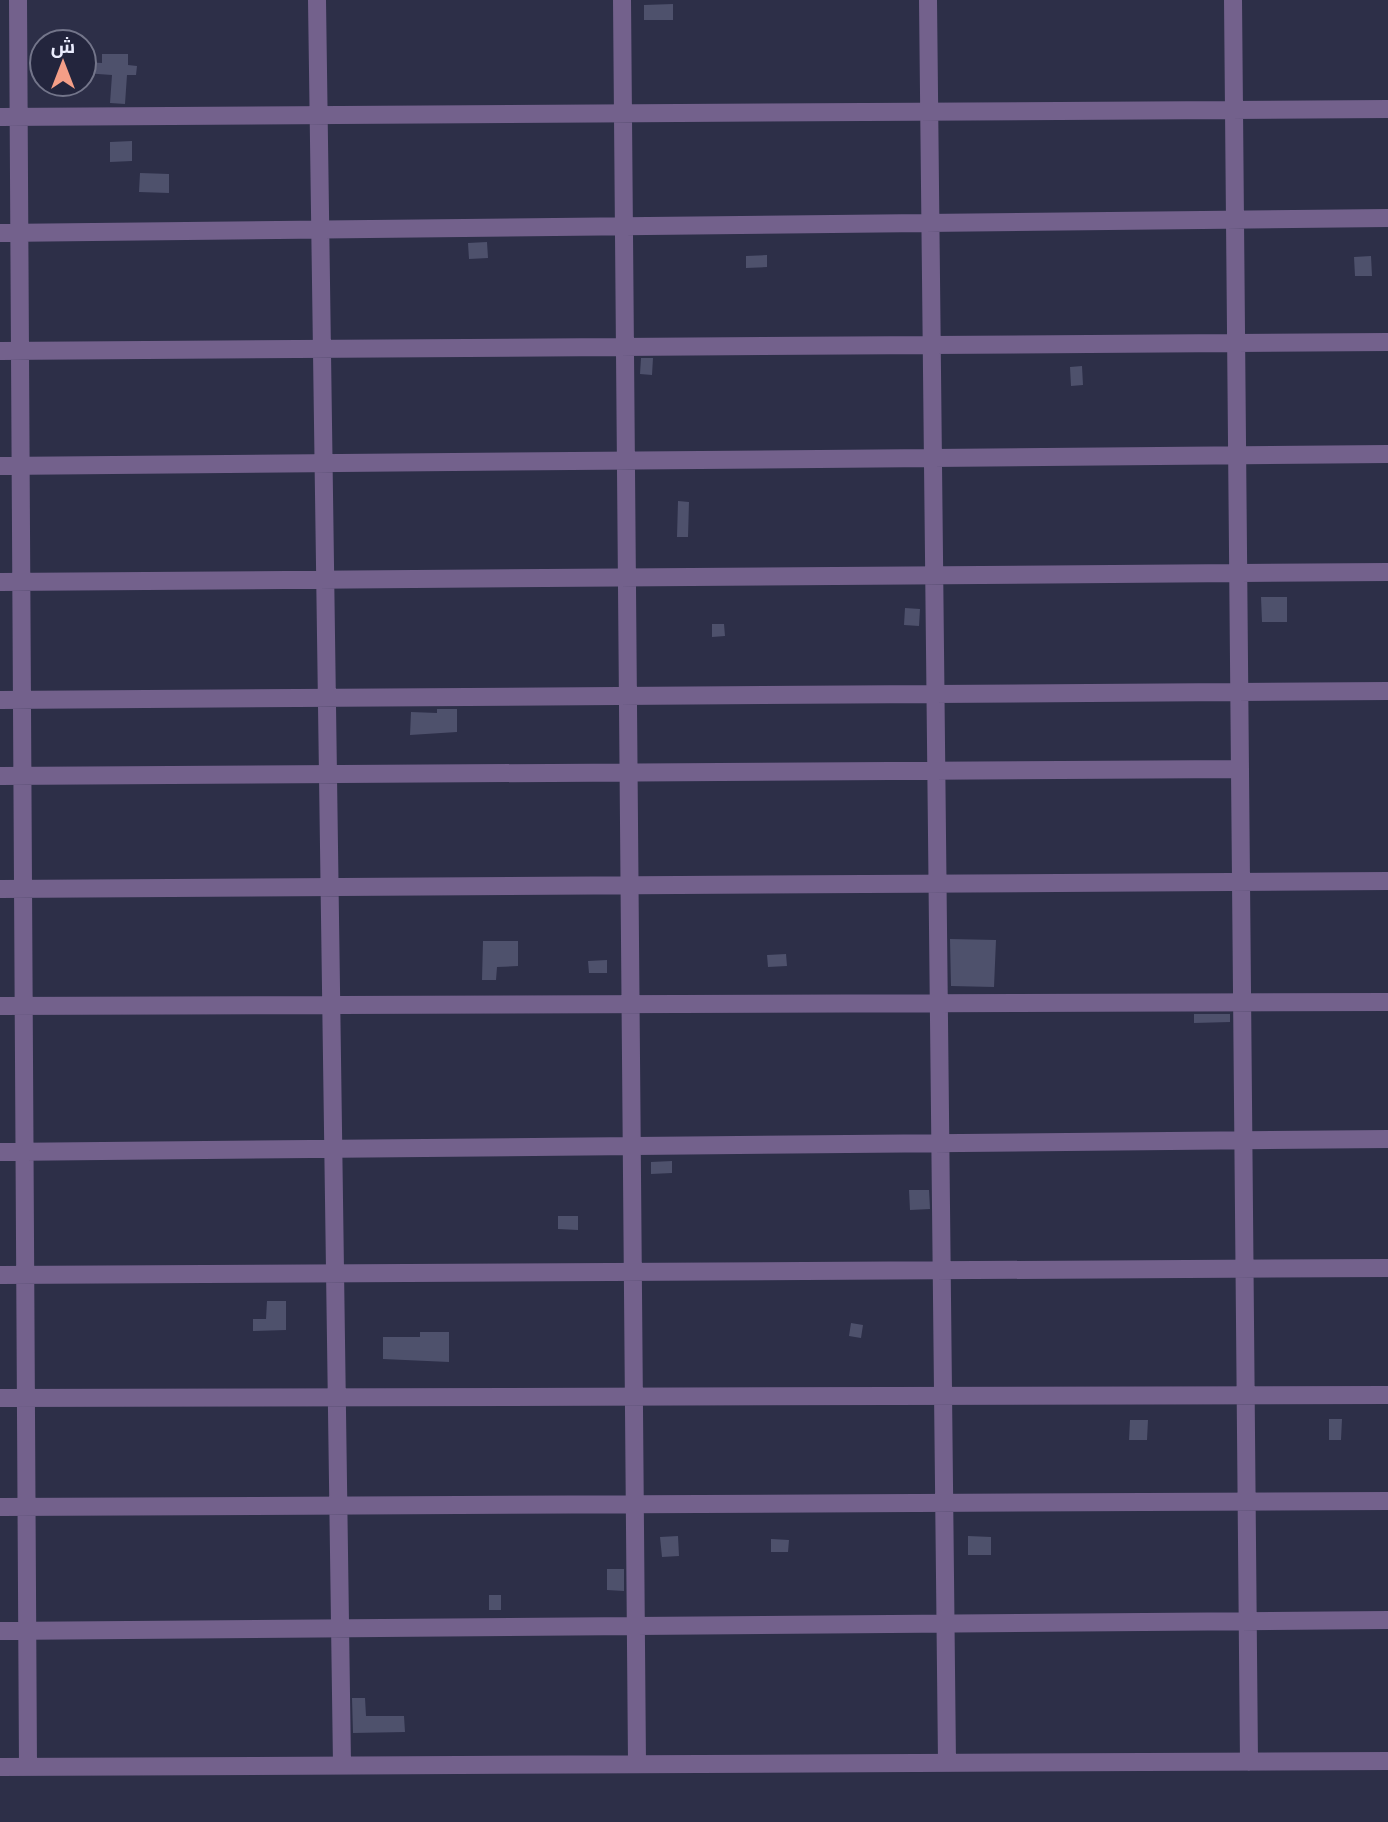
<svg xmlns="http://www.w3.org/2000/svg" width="1388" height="1822" viewBox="0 0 1388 1822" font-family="Roboto,Cairo,sans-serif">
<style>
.building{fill:#4e516c}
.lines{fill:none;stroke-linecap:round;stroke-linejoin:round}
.minor{stroke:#73618c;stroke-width:18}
</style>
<rect width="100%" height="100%" fill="#2d2f48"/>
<path class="building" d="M673,4V20H644V5Z
M102,54H128V65L137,66L136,75H127L125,104L110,103L112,75L84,73V62L102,63Z
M132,141V161L110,162V142Z
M140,173L169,174V193L139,192Z
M487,242L488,258L469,259L468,243Z
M767,255V267L746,268V256Z
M1371,256L1372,276H1355L1354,257Z
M641,358H653L652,375L640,374Z
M1082,366L1083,385L1071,386L1070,367Z
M678,501L689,502L688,537H677Z
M1261,597H1287V622H1262Z
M905,608L920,609L919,626L904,625Z
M712,624H724L725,636L712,637Z
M437,709H457V732L410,735L411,712L437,713Z
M950,939L996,940L994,987L951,986Z
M483,941H518V966L497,967L496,980H482Z
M786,954L787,966L768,967L767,955Z
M607,960V973H589L588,961Z
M1194,1014H1230V1022L1194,1023Z
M672,1161V1173L651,1174V1162Z
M909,1190H929L930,1209L910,1210Z
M558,1216H578V1230L558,1229Z
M267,1301H286V1330L253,1331V1319H266Z
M851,1323L863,1325L861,1338L849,1336Z
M420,1332H449V1362L383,1359V1337H420Z
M1329,1419H1342L1341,1440H1329Z
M1130,1420H1148L1147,1440H1129Z
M678,1536L679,1556L662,1557L660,1537Z
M968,1536L991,1537V1555H968Z
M771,1539L789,1540L788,1552H771Z
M607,1569H624V1591L607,1590Z
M489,1595H501V1610H489Z
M352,1698H365L366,1716H404L405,1732L353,1733Z"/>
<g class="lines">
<path class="minor" d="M18,0L28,1767
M317,0L342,1764
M622,0L637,1763
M928,0L947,1762
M1233,0L1249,1762
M0,117L1388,109
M0,233L1388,218
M0,351L1388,342
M0,466L1388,454
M0,582L1388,572
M0,700L1388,691
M0,776L1240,769
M0,889L1388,881
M0,1006L1388,1002
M0,1152L1388,1139
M0,1275L1388,1268
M0,1398L1388,1395
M0,1507L1388,1501
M0,1631L1388,1620
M0,1767L1388,1761"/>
</g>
<g transform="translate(63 63)"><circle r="33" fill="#23253d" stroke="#73758a" stroke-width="2"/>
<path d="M0-5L12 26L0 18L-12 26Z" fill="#f49e87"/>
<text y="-10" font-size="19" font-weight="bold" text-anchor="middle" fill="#eaecfd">ش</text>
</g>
</svg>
